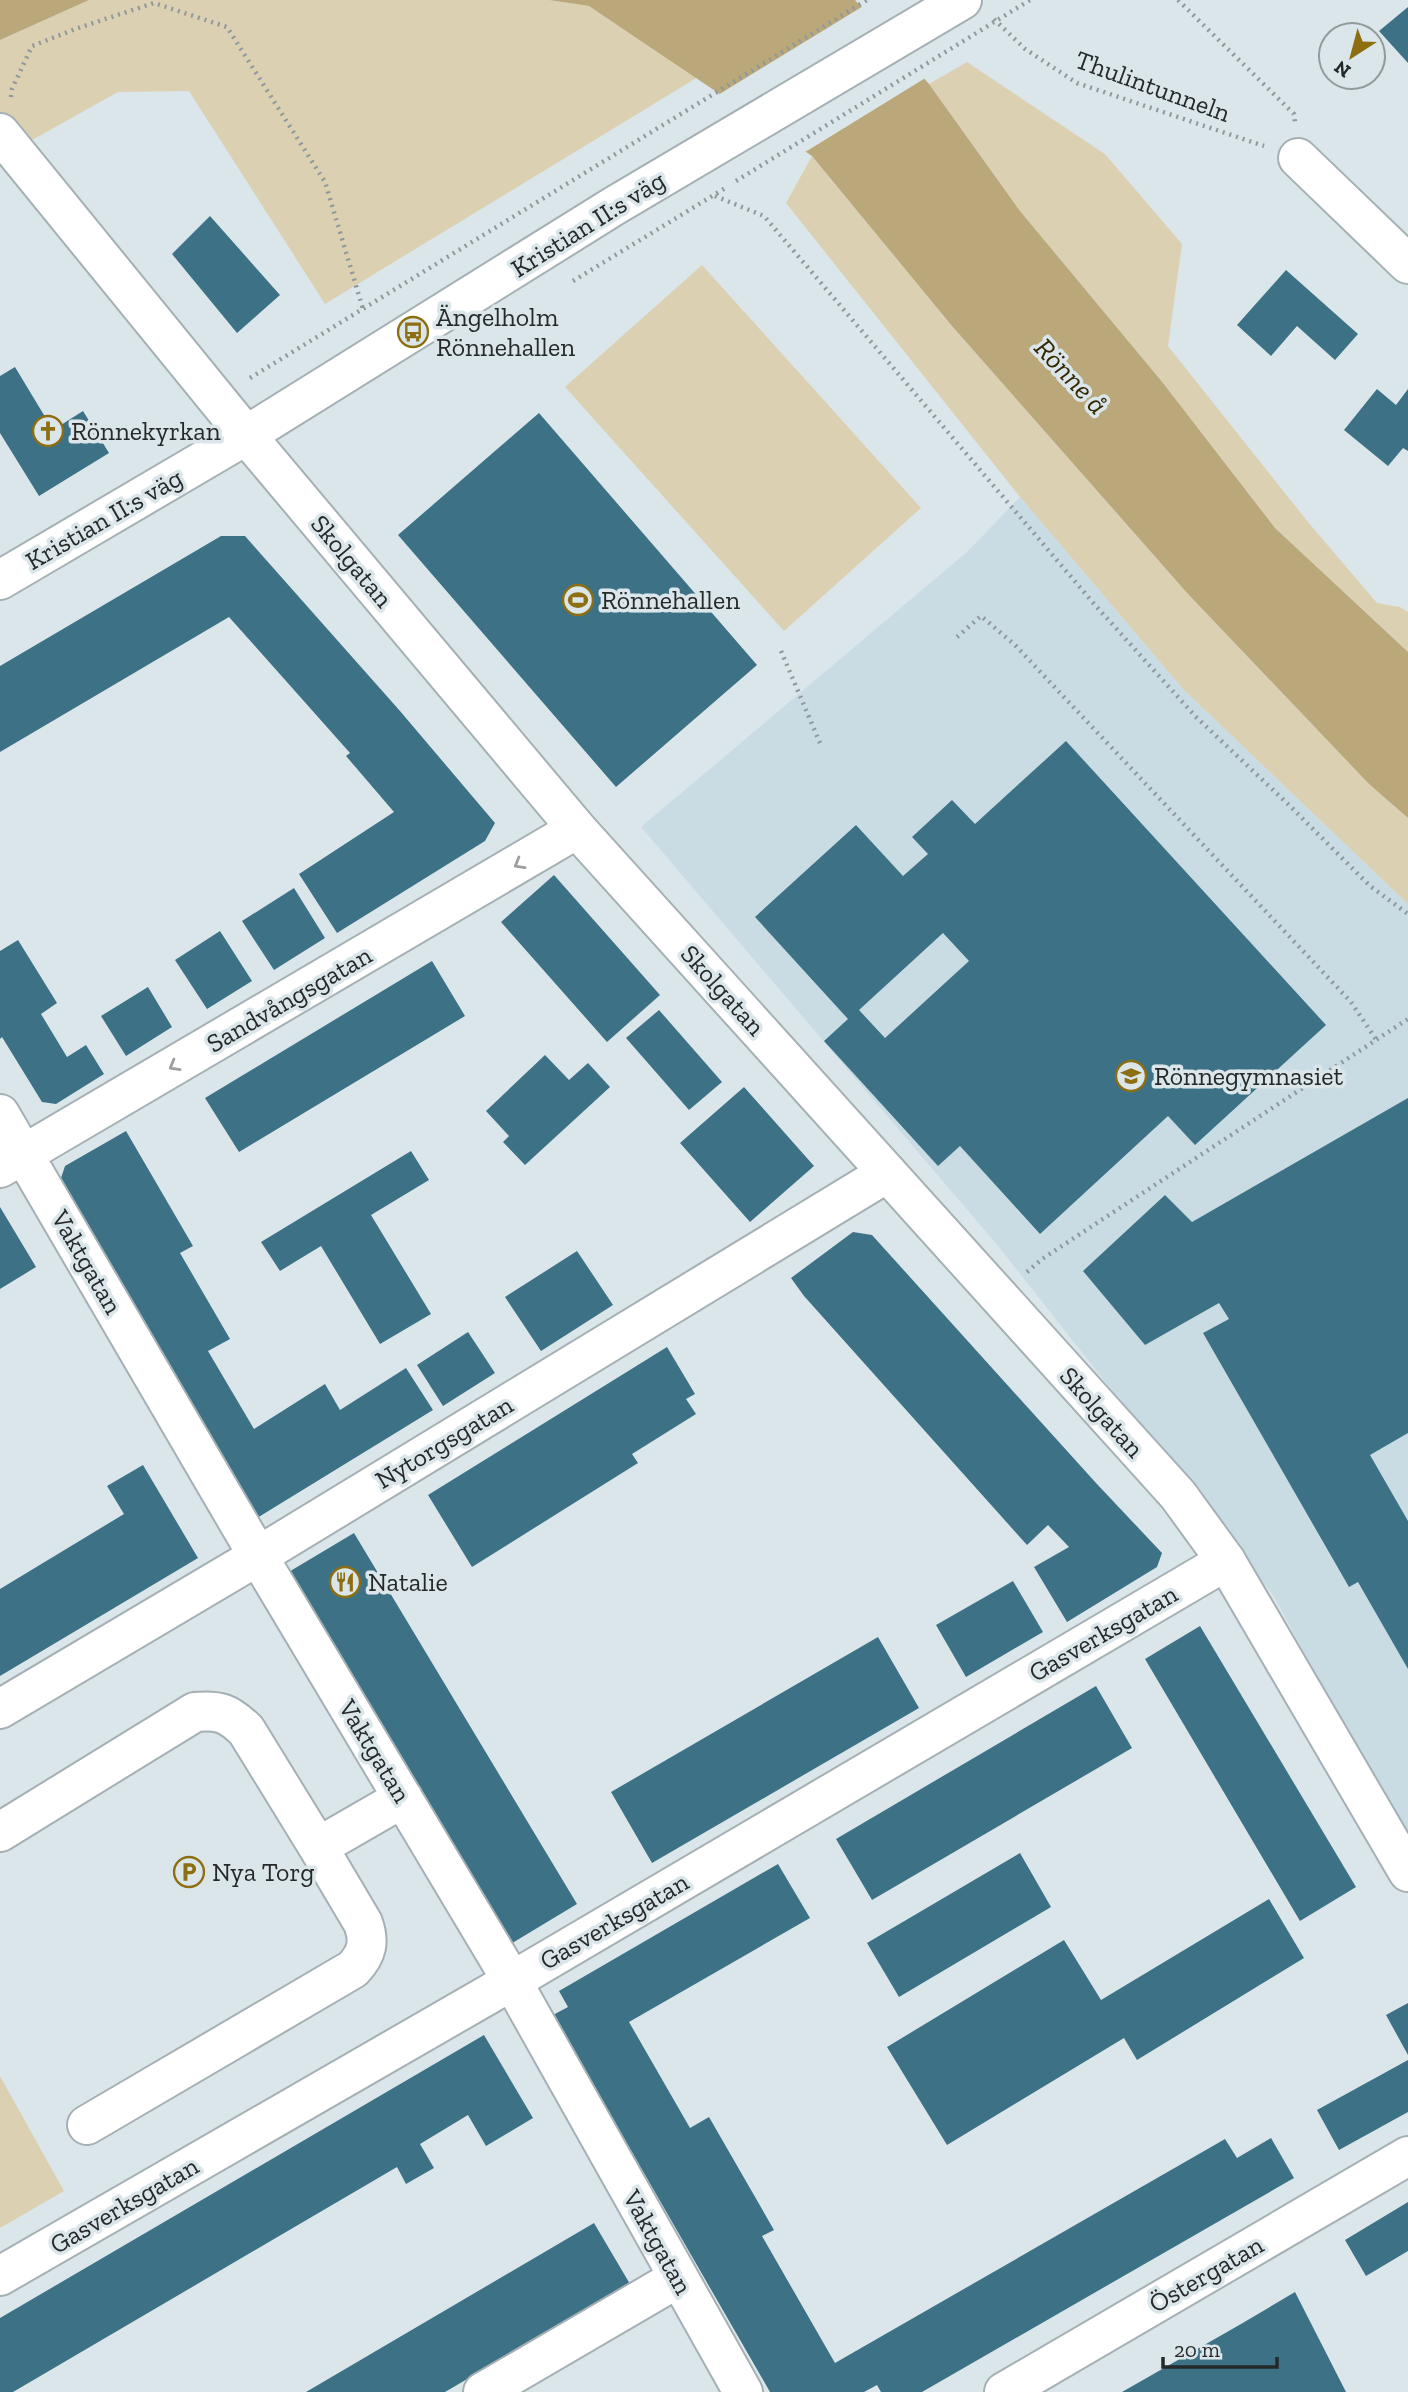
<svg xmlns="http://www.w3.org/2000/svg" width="1408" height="2392" viewBox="0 0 1408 2392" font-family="'Zilla Slab',serif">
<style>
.built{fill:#c9dce4}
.green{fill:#dcd0b3}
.water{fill:#baa77a}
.pier{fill:#dbe6eb}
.building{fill:#3d7286;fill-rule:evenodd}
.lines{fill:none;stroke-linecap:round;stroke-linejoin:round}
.minor-casing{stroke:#a5b0b4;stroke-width:42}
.tertiary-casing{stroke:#a5b0b4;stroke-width:42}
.secondary-casing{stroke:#a5b0b4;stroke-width:42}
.path{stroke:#8f989b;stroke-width:4.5;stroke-dasharray:2 5;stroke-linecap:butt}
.minor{stroke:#fff;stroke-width:38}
.tertiary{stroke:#fff;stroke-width:38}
.secondary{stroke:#fff;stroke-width:38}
.path-bridge{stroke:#8f989b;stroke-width:4.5;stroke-dasharray:2 5;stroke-linecap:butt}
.oneway{stroke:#9d9f9f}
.labels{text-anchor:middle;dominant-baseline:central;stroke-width:7;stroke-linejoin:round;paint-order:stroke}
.street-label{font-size:26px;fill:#25292a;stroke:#dbe6eb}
.poi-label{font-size:26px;fill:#25292a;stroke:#dbe6eb;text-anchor:start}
.water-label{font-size:28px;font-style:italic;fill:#342700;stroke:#dbe6eb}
</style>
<rect width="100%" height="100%" fill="#dbe6eb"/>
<path class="built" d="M1020,497L1183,689L1408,904V1844L1273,1595L999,1247L641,827L967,552Z"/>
<path class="green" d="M89,0H549L589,6L698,77L325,304L189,91L118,92L0,158V40Z
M967,62L1105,154L1182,244L1168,346L1308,522L1377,603L1400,607L1408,612V652L1275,528L1163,383L1020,211L929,84Z
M812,156L952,326L1188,594L1369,784L1408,818V904L1183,689L1020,497L786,203Z
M702,265L921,508L784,631L565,387Z
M0,2076L64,2191L0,2228Z"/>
<path class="water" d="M0,0H89L0,40Z
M549,0H855L929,84L1020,211L1163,383L1275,528L1408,652V818L1369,784L1188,594L952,326L812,156L589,6Z"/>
<path class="pier" d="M865,5L927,77L802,154L718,95Z"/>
<path class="building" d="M1408,7V63L1379,31Z
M210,216L280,295L237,333L172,254Z
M1286,270L1358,334L1335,360L1297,326L1271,356L1237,325Z
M15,367L53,430L83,411L109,453L39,496L0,433V376Z
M1377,389L1396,405L1408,389V451L1403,448L1388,466L1344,430Z
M539,413L757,665L616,787L398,535Z
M221,536H245L400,711L495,823L485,841L337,933L299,874L394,812L346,756L350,753L229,617L0,752V666Z
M1066,741L1326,1025L1195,1145L1168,1116L1040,1234L960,1146L938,1166L824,1041L848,1019L755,917L856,825L903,876L928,854L912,837L952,800L975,824ZM943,933L969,961L885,1038L859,1010Z
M554,875L660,995L607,1042L501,922Z
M294,888L325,938L274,970L242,921Z
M220,931L252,981L207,1009L175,960Z
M18,940L57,1003L41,1014L67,1057L86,1045L104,1074L56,1104L42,1102L2,1037L0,1039V951Z
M432,961L465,1016L239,1152L205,1098Z
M148,987L172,1027L126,1056L101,1016Z
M659,1010L722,1082L689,1110L626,1038Z
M545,1055L569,1080L588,1063L610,1087L525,1165L503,1142L509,1136L486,1111Z
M744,1087L814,1166L750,1222L680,1143Z
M1408,1098V1433L1370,1455L1408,1521V1669L1358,1582L1349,1587L1203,1333L1229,1319L1219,1303L1145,1345L1083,1271L1165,1195L1192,1222Z
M126,1131L193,1246L180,1253L230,1339L208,1351L254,1429L325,1384L340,1410L406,1368L433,1410L257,1518L59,1184L65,1166Z
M411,1151L429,1180L371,1215L431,1314L380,1344L321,1246L280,1271L261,1242Z
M0,1207L36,1267L0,1289Z
M853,1232L872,1235L1096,1483L1162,1553L1157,1567L1067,1622L1034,1567L1069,1547L1048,1525L1027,1545L804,1296L791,1278Z
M577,1251L613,1305L541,1351L505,1297Z
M468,1332L495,1373L443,1406L417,1365Z
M667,1347L695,1394L686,1399L696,1414L632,1454L638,1463L472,1567L428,1495Z
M143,1465L198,1558L0,1676V1589L124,1514L107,1486Z
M354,1533L577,1904L509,1945L287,1573Z
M1013,1581L1043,1632L966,1677L936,1625Z
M1200,1626L1356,1887L1300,1921L1145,1659Z
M878,1637L919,1708L652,1863L611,1792Z
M1096,1686L1132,1748L872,1900L836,1839Z
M1020,1853L1051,1907L899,1997L867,1943Z
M778,1864L810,1918L629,2022L690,2128L709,2117L774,2230L762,2236L835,2363L1225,2139L1237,2158L1271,2138L1294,2178L922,2392H881L877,2385L864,2392H770L553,2015L568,2007L559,1991Z
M1269,1899L1304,1958L1137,2060L1124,2038L947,2145L887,2047L1064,1940L1101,2000Z
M1408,2003V2055L1386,2015Z
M484,2035L533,2118L486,2146L468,2115L420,2144L434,2168L406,2184L397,2167L13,2392H0V2318Z
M1408,2060V2112L1339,2150L1317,2110Z
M1408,2202V2251L1366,2276L1345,2240Z
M594,2223L630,2284L445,2392H306Z
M1295,2292L1346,2392H1122L1241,2324Z"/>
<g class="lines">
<g class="minor-casing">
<path id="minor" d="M0,133L246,435
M1298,158L1408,264
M0,1114L258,1556L512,1981L743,2392
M0,1168L577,829
M0,1709L258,1556L887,1173
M0,1832L195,1712C220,1710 228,1713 246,1730L318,1847
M87,2125L353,1969C367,1954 370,1942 363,1923L318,1847L403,1798
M0,2276L512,1981L1226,1561
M483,2392L678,2278"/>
</g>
<g class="tertiary-casing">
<path id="tertiary" d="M246,435L577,829L1178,1495L1226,1561L1408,1872
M1004,2392L1408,2156"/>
</g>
<g class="secondary-casing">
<path id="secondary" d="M0,580L245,436L614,206L962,0"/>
</g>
<path class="path" d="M1178,0L1294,114L1295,122
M994,19L1025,49L1077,83L1264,146
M11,97L12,89L32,46L78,28L154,3L227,27L325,182L363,309
M715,196L764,216L1095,605L1196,717L1290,806L1370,886L1408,914
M573,281L727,187
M250,378L867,0
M957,637L981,616L1015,645L1351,1002L1377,1041
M781,651L820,743
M1027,1272L1042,1259L1408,1019"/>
<use href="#minor" class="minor"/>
<use href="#tertiary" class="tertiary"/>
<use href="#secondary" class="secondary"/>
<path class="path-bridge" d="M736,181L1030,0"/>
</g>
<defs><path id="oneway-chevron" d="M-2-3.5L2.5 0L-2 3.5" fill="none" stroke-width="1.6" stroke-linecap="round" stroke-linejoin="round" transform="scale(1.75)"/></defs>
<g class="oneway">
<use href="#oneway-chevron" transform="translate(519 864) rotate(150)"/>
<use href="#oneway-chevron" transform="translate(174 1066) rotate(150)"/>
</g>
<defs>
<g id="bus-ring" transform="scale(1.575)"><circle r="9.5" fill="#dbe6eb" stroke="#8d6e11" stroke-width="1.5"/><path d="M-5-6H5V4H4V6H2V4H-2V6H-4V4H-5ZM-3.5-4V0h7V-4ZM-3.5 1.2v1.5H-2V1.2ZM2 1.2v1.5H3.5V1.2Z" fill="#8d6e11"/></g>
<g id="church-ring" transform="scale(1.575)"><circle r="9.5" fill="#dbe6eb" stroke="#8d6e11" stroke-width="1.5"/><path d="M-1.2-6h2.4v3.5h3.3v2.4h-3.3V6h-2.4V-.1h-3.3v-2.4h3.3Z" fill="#8d6e11"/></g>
<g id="stadium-ring" transform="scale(1.575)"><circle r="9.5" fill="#dbe6eb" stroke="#8d6e11" stroke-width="1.5"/><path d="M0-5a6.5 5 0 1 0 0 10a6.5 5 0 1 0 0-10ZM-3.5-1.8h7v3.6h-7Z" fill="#8d6e11"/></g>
<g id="school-ring" transform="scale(1.575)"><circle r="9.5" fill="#dbe6eb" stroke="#8d6e11" stroke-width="1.5"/><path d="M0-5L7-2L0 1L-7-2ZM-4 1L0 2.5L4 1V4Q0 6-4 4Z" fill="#8d6e11"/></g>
<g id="restaurant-ring" transform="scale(1.575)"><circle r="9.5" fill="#dbe6eb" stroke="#8d6e11" stroke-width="1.5"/><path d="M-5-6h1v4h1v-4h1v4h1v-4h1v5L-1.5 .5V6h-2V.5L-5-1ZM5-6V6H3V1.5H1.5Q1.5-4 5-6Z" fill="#8d6e11"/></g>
<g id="parking-ring" transform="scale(1.575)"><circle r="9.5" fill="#dbe6eb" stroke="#8d6e11" stroke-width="1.5"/><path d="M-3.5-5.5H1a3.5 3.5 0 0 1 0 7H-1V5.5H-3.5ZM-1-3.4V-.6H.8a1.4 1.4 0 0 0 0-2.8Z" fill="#8d6e11"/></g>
</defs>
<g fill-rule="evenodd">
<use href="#bus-ring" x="413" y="332"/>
<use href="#church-ring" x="48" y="431"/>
<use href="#stadium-ring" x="578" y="600"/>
<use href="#school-ring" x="1131" y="1076"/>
<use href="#restaurant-ring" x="345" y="1582"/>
<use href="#parking-ring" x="189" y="1872"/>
</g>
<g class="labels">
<g class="street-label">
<text transform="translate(1153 86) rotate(20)">Thulintunneln</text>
<text transform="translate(588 224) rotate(-32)">Kristian II:s väg</text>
<text transform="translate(104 519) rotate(-30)">Kristian II:s väg</text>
<text transform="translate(352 561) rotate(50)">Skolgatan</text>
<text transform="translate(723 990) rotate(48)">Skolgatan</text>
<text transform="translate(289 999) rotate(-30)">Sandvångsgatan</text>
<text transform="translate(87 1262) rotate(60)">Vaktgatan</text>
<text transform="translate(1102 1412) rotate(48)">Skolgatan</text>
<text transform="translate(444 1442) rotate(-31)">Nytorgsgatan</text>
<text transform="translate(1103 1633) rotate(-30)">Gasverksgatan</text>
<text transform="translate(375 1751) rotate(59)">Vaktgatan</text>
<text transform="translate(614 1921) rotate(-30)">Gasverksgatan</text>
<text transform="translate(124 2205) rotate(-30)">Gasverksgatan</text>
<text transform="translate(658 2242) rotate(61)">Vaktgatan</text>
<text transform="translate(1206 2274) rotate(-30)">Östergatan</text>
</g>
<g class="poi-label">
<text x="436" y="317">Ängelholm<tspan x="436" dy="30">Rönnehallen</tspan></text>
<text x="71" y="431">Rönnekyrkan</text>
<text x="601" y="600">Rönnehallen</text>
<text x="1154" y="1076">Rönnegymnasiet</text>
<text x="368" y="1582">Natalie</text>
<text x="212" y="1872">Nya Torg</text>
</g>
<g class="water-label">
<text transform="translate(1071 376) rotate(47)">Rönne å</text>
</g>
</g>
<g transform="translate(1352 56) rotate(216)"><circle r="33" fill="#dbe6eb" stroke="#929a9e" stroke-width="2"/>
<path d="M0-5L12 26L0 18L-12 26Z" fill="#8d6e11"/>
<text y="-10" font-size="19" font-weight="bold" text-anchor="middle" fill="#25292a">N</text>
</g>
<path d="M1163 2357v10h114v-10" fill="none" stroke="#25292a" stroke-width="3.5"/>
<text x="1174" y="2357" font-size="21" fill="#25292a" stroke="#dbe6eb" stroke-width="5" paint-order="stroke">20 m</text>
</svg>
